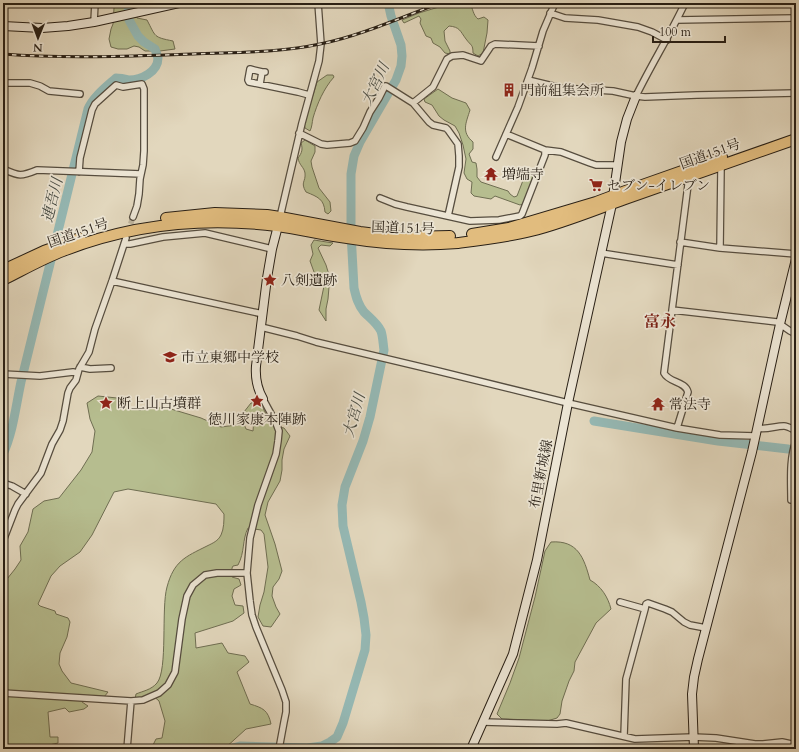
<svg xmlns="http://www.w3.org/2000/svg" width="799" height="752" viewBox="0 0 799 752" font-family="Cardo,'Noto Serif JP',serif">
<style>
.green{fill:#b6bd8f;stroke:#6f6e52}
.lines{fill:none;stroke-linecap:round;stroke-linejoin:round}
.river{stroke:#95b9b5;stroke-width:9}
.street-tunnel{stroke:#bdb29b;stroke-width:5.5;stroke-dasharray:5.5 3;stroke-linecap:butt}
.street-casing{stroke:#564d3f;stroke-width:8}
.secondary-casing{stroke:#281f15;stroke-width:10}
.highway-casing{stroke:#281f15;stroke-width:12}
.street{stroke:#ece5d4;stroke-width:5.5}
.secondary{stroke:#ece5d4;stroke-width:8}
.highway{stroke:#e1bc7e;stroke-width:10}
.rail-casing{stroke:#281f15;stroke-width:3}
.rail{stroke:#ece5d4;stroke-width:1.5;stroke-dasharray:4.5;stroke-linecap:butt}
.labels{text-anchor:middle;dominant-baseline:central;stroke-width:3.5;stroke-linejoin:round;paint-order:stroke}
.poi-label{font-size:14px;fill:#281f15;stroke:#ece5d4;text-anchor:start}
.street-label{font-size:14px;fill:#281f15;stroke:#ece5d4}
.water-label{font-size:15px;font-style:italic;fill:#494d45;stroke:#ece5d4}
.quarter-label{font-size:16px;font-weight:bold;fill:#7a1f14;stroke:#ece5d4}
</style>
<rect width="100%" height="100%" fill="#e2d7bd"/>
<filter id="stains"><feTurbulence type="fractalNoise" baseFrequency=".005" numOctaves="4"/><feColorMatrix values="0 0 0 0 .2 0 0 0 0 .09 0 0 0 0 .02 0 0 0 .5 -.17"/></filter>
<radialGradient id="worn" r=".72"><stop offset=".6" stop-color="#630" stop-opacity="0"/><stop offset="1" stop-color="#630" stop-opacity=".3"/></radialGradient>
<path class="green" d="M115,3H137L136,9L137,18L147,20C156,37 153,37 173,41L175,49L160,51H145L139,47L134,46L127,49H118L111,47L109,39L111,29L113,24L114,8Z
M452,3H470C473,9 473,15 478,19L484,17L488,20L487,33L483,53L478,56L473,53C473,44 471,46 466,39C460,31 460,27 449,26L444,31L445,41L450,51V54L445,53L440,47L433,43L431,38L426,36L420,23L421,19L419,16L404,23L402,20L419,13Z
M327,75H333L334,77C324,88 317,104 313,118C312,123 312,127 310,131L305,128L304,124L317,82Z
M438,89L452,98L466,103L470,110C466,123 461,132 473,142V149L469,154L472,162L476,163L477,169V177L481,182L508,191L510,194L514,197L517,196L527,170H532L534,174L523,204L520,205L495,196L491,199L474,196L471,193L472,182L467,179L464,173L466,159L463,145L459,133L455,126L444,120L439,116L432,105L425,102L424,99Z
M305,140L315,146V152L311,161L312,167L319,188L330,202L331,211L328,214L325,212C324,199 318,197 306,192C300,182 306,182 305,173C304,167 299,165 298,158C302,153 303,149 301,143Z
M314,240L333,243L330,246L321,245L318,248L326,265L329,275V287L328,299L326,309V321L319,310L324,286L314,272L310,261L313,254L311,245Z
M98,396L117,398L121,405L140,410L149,407L171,409L201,418L221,427L244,424L246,429L253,431L254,419L240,417L251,403L260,402L268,418L274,426L284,428L290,436L284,449L282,460V470L280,481L268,502L265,515L275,544L282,571L279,579L273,587L272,596L276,607L280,614L271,627L263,626L258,617L260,605L264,592L268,567L264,534L261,530L248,528C242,540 245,552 238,565L233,566L232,568V577L239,579L241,585L234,589L232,596L235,605L243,606L244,613L233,621L195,633L196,648L222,643L228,653L245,656L249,662L237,672L250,704C263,708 268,710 271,724L246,729L224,749H151L156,739L162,738L165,721L159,701L151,694L141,699H135L136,694C143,691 151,690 157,683C168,670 161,608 167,587C174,561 185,557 207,546C213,543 218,541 221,535C224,529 224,520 224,514L216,504L128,489L114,492L92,535L80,552L60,566L51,576L38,604L40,606L55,611L56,614L68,618L70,622L67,637L60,653L59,664L62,671L71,683L108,692L104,697L84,696L82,702L88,706L84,709L69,712L65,708L48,712L50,737H58V743L32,749H3V584L15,569L21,560L20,546L28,532L33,509L44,501L59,498L81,470L92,452L95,431L90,419L87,403Z
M551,542C578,540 584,558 590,580C601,586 608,597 611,609L596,623L575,662L574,671L569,681L562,701L560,714L557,718L547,721L502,719L497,714L510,683L519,658L535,597L545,551Z"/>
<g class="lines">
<path class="river" d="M594,421L718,441L788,449
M3,454C13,433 16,405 21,382L88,109C93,97 106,87 116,78C121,78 125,79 129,80C141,80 158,72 158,58C157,55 156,52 155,49L144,42L138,36L129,20L128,3
M229,749L240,746L307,748L322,746L330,742L337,737L343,723L365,650L366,635L364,618L361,602L343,526L342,505L345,487L363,441L370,417L384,350C383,344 383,337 381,331C377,323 370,318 364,312C358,305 356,297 354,288L351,233V174L354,156L360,142L396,80L401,66L402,56L401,45L391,16L389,7L390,3"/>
<path class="street-tunnel" d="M128,232L133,217"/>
<g class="street-casing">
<path id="street" d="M550,13L565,18L598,20L638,27L652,32L667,40
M677,20L796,18
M94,22L95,3
M262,72L250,69L248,80L249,82L298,92L309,95
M528,80L561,88L613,91L636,96L645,97L697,95L796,93
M3,83H30L40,86L49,91L80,94
M260,84L262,72H265
M636,96C651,65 670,35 685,3
M413,103L433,87L447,59L452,56L463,55L481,61L491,46L495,44L539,46
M299,133L321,144L327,145L350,143L355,141L363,128L370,112L379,98L385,86H386L413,103L429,122L433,125L446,128L448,130L458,144L459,156V167L448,216
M506,134L545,150L561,152L590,163L596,165H614L618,166
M496,157L518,107L532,68L543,31L555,3
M719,165L721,168L720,248
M3,169C19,176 20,177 37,170L141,174
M79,172L80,158L92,110L95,104L116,85L123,87L142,84L144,89V151L143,165L140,179L139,194L137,206L133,217
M380,198L395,204L407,207L470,221L499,220L520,216L522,214L545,155V150
M280,217L302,123L319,61L321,44L318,3
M680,242L720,248L796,254
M124,244H130L163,237L205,233L272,249
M601,253L678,265
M112,281L263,314
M672,310L777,322L790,331L796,334
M261,327L297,336L316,342L438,371L568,403L677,428L720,435L756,436
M80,367L90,369L111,368
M3,374L40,376L73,372L78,373
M263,399L276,423L279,431L278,441L276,454L258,505L250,538L247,573L250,601L252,615L256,627L282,690L286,702V712L284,722L279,749
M677,428L688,392C685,381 669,383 664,373L689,177
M758,428C767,430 775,426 784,426C788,426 792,429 796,431
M3,483L12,486L26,494
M791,500C791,481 789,459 796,441
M3,541L15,510L18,504L41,473L52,444L60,430L63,421L68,393L70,388L76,380L79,369L89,352L95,329L112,281L126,238
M620,602L645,609L646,604L648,603L665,609L672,612L684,622L690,625L706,628
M3,693L131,701L143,700L159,693L168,685L175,672L182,619L187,596L193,585L205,575L217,573H247
M483,722L557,724L566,723L635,739L693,737L716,738L755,744L754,749
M624,736L626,679L645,609
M755,744H763L782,742L796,745
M127,749L131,701"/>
</g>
<g class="secondary-casing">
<path id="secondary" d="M3,26L42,28L68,26L94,22L179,3
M263,399C257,388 255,379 256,366L267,278L272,249L279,222
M471,749L513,654L537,560L568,403L612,204L621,142L627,119L636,96
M694,749L692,694L694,677L698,659L752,452L780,324L796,259"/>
</g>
<g class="highway-casing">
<path id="highway" d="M166,218L215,213L267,215L280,217L360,232L384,235L405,237L450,236
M472,234L509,228L596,202L628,190L722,157
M3,270L44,251L80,238
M3,280C23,270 42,259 63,251C132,224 204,217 277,226C301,229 323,235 347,238C383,244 421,246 458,243C482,240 507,237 531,231C563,223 594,210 625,199C682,179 739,159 796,139"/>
</g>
<use href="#street" class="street"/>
<use href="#secondary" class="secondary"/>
<use href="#highway" class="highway"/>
<g class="rail-casing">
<path id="rail" d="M3,54C66,59 130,56 193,54C236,52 278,53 320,44C360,36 402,17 440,3"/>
</g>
<use href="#rail" class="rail"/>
</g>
<defs>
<g id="building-bare" transform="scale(1.08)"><path d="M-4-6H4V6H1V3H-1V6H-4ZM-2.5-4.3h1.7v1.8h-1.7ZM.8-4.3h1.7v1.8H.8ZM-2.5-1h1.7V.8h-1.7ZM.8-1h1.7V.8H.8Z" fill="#8f2418" stroke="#ece5d4" stroke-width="2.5" paint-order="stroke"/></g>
<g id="temple-bare" transform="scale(1.08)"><path d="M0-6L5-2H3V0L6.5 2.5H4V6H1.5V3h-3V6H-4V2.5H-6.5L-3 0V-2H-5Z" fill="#8f2418" stroke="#ece5d4" stroke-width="2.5" paint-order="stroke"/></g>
<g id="supermarket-bare" transform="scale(1.08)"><path d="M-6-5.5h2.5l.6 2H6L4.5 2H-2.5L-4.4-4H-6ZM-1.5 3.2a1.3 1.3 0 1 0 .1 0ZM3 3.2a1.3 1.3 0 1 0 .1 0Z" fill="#8f2418" stroke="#ece5d4" stroke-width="2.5" paint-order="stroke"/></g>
<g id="sight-bare" transform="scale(1.08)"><path d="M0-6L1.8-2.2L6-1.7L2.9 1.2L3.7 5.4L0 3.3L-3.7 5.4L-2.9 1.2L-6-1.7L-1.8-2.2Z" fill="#8f2418" stroke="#ece5d4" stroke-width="2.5" paint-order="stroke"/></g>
<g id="school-bare" transform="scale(1.08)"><path d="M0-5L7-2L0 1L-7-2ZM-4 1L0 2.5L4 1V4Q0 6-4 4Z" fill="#8f2418" stroke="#ece5d4" stroke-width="2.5" paint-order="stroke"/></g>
</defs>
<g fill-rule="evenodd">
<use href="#building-bare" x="509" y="90"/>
<use href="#temple-bare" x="491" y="174"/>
<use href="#supermarket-bare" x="596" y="185"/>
<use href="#sight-bare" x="270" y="280"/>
<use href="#school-bare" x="170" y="357"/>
<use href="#sight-bare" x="257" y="401"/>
<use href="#sight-bare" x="106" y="403"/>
<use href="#temple-bare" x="658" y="404"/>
</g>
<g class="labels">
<g class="poi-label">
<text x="520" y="90">門前組集会所</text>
<text x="502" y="174">増端寺</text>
<text x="607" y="185">セブン-イレブン</text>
<text x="281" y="280">八剣遺跡</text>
<text x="181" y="357">市立東郷中学校</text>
<text x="117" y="403">断上山古墳群</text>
<text x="669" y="404">常法寺</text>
<text x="257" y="419" text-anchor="middle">徳川家康本陣跡</text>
</g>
<g class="street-label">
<text transform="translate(710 154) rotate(-20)">国道151号</text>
<text transform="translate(403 228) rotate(2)">国道151号</text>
<text transform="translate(78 233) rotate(-19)">国道151号</text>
<text transform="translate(541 474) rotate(-79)">布里新城線</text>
</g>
<g class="water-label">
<text transform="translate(375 84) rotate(-64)">大宮川</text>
<text transform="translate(52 200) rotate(-76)">連吾川</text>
<text transform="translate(354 415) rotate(-74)">大宮川</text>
</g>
<g class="quarter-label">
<text x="660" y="322">富永</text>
</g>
</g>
<rect width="799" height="752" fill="none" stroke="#e2d7bd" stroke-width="16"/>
<rect x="4" y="4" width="791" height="744" fill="none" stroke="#281f15" stroke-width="2"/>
<rect x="8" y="8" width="783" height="736" fill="none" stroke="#281f15"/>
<g transform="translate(38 38) rotate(181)" stroke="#ece5d4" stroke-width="3" paint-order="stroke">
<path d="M0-3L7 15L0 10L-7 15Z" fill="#281f15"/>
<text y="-6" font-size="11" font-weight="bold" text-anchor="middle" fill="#281f15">N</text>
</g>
<path d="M653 36v6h72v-6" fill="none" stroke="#281f15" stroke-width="2"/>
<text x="659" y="36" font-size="12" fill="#281f15" stroke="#ece5d4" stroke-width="3" paint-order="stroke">100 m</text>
<rect width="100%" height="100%" filter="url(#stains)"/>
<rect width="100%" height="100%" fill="url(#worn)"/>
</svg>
